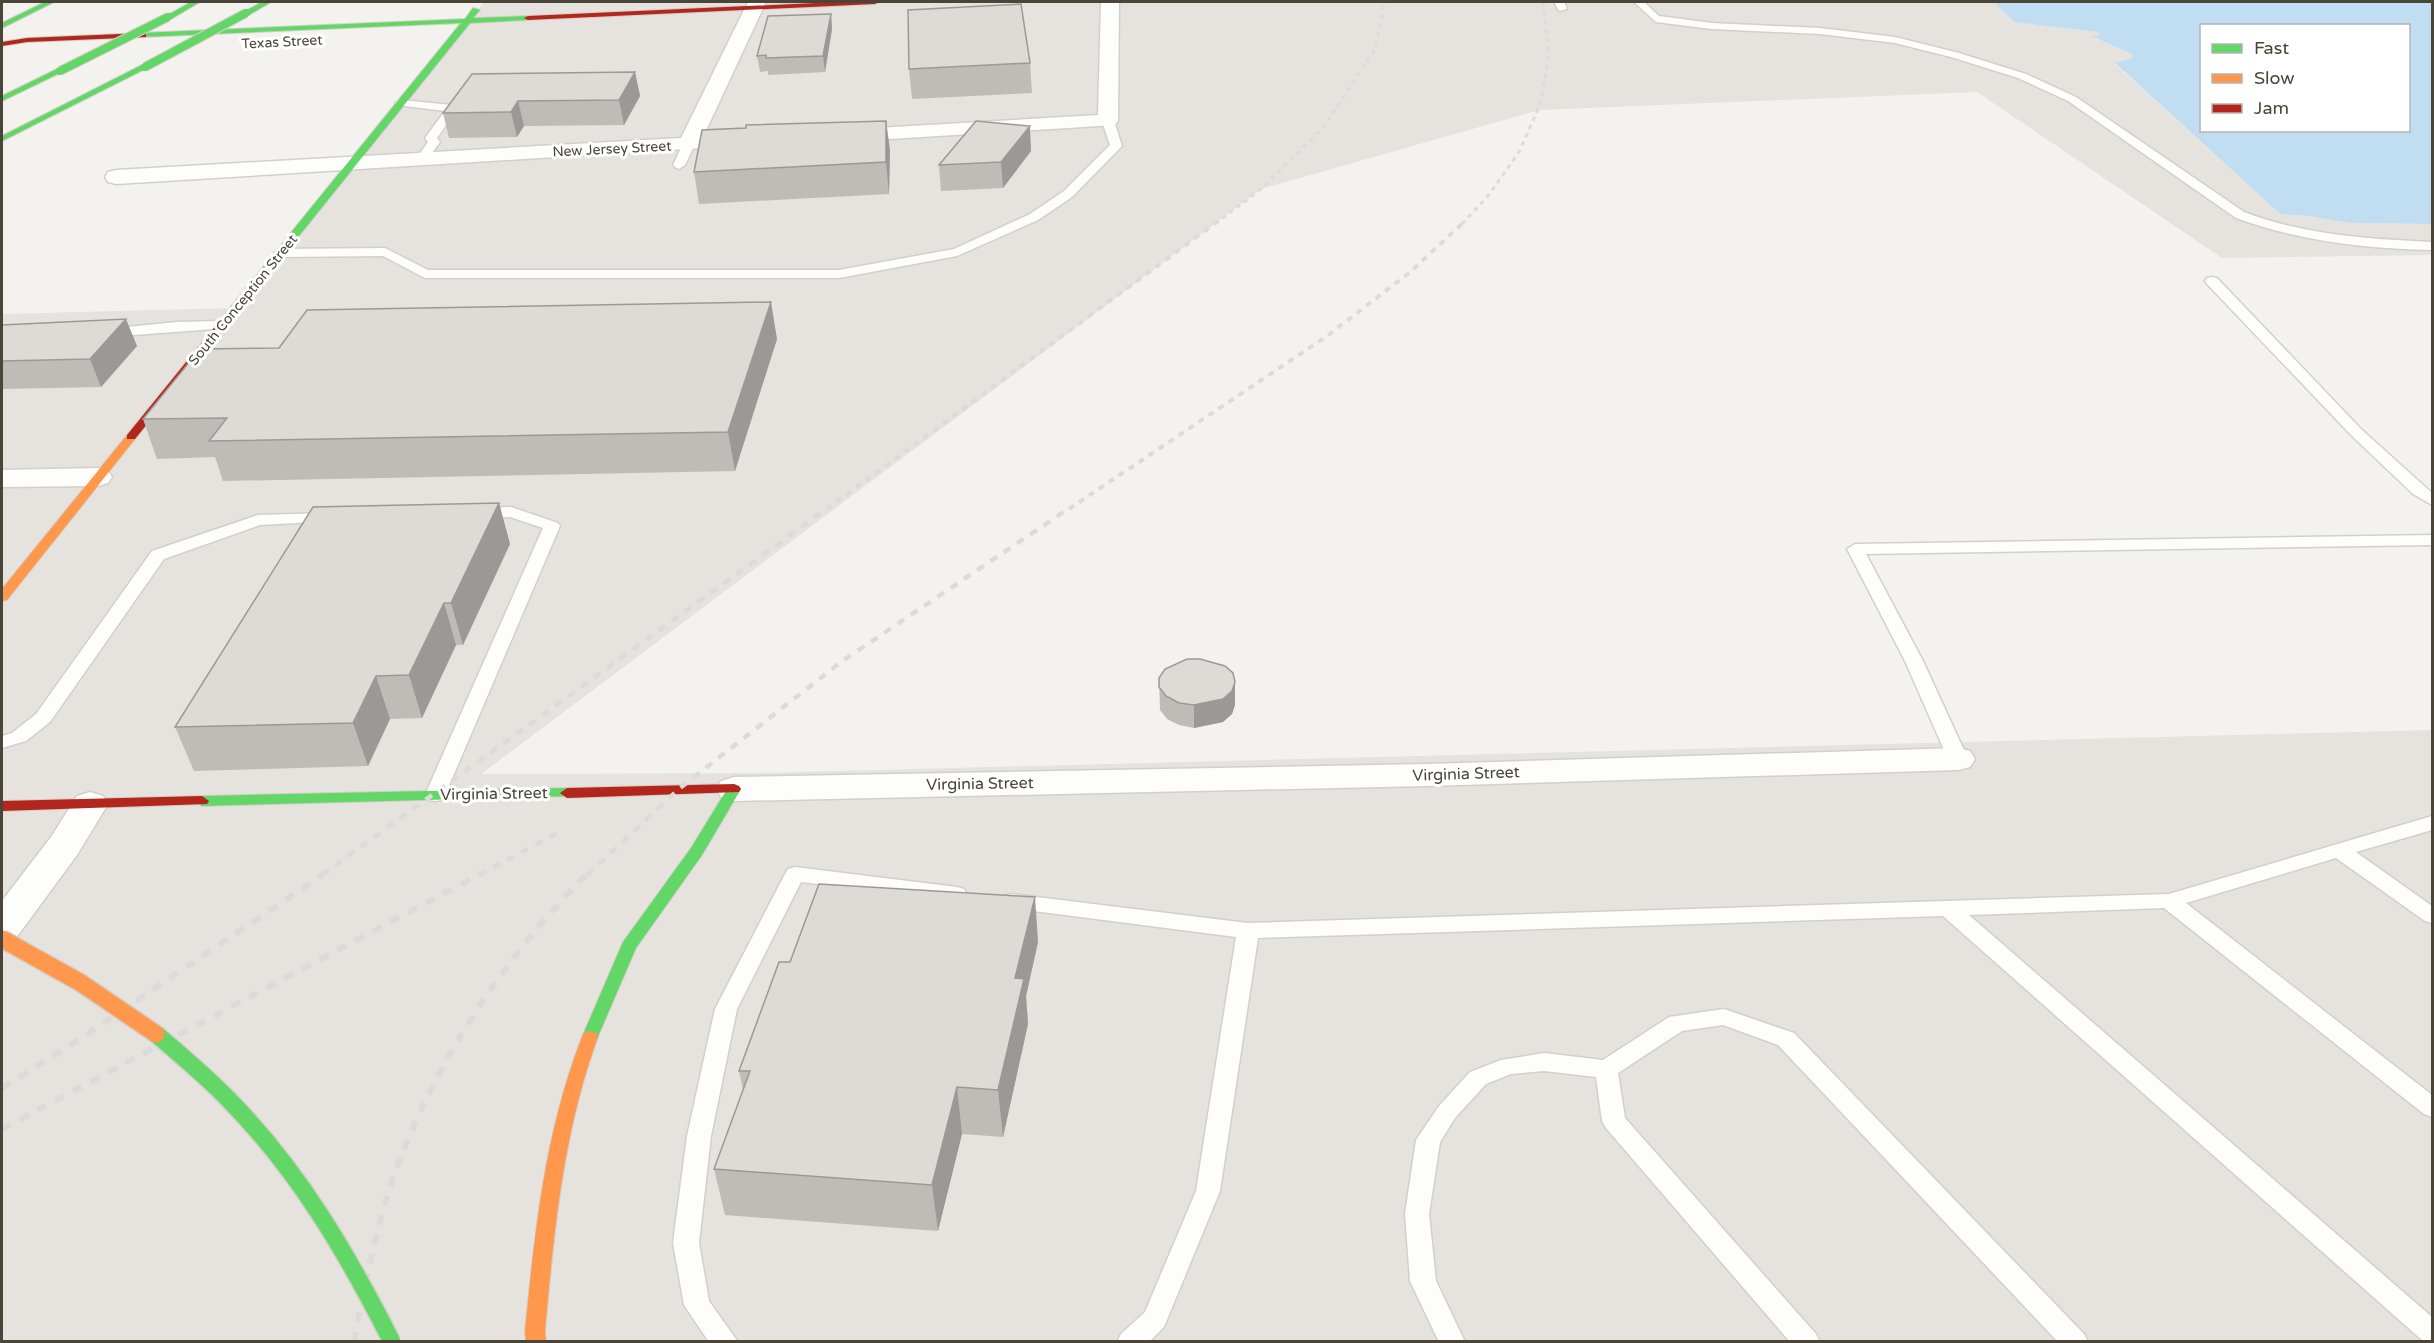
<svg xmlns="http://www.w3.org/2000/svg" width="2434" height="1343" viewBox="0 0 2434 1343" font-family="'Varela Round',sans-serif">
<style>
.industrial{fill:#e6e2de}
.water{fill:#c0ddf1;fill-rule:evenodd}
.lines{fill:none;stroke-linecap:round;stroke-linejoin:round}
.lane-casing{stroke:#d2d0cb;stroke-width:3}
.street-casing{stroke:#d2d0cb;stroke-width:3}
.fast-casing{stroke:#d3cfc5;stroke-width:2}
.slow-casing{stroke:#d3cfc5;stroke-width:2}
.jam-casing{stroke:#d3cfc5;stroke-width:2}
.lane{fill:#fdfdfc;fill-rule:evenodd}
.street{fill:#fdfdfc;fill-rule:evenodd}
.fast{fill:#63d668;fill-rule:evenodd}
.slow{fill:#ff974d;fill-rule:evenodd}
.jam{fill:#b3261e;fill-rule:evenodd}
.rail-far3{stroke:#dbdbda;stroke-width:3;stroke-dasharray:4.5 4.5;stroke-linecap:butt}
.rail-far2{stroke:#dbdbda;stroke-width:4;stroke-dasharray:6 6;stroke-linecap:butt}
.rail-far1{stroke:#dbdbda;stroke-width:4.5;stroke-dasharray:8 8;stroke-linecap:butt}
.rail{stroke:#dbdbda;stroke-width:6;stroke-dasharray:10 10;stroke-linecap:butt}
.fast-bridge-far1-casing{stroke:#d3cfc5;stroke-width:10;stroke-linecap:butt}
.fast-bridge-casing{stroke:#d3cfc5;stroke-width:20;stroke-linecap:butt}
.slow-bridge-casing{stroke:#d3cfc5;stroke-width:20;stroke-linecap:butt}
.fast-bridge-far1{stroke:#63d668;stroke-width:8}
.fast-bridge{stroke:#63d668;stroke-width:17}
.slow-bridge{stroke:#ff974d;stroke-width:17}
.wall{fill:#bfbcb8}
.shaded-wall{fill:#9b9996}
.building{fill:#dedbd6;stroke:#9b9996;stroke-width:1.5}
.labels{text-anchor:middle;dominant-baseline:central;stroke-width:6;stroke-linejoin:round;paint-order:stroke}
.far-street-label{font-size:14px;fill:#4b4439;stroke:#fff}
.street-label{font-size:16px;fill:#4b4439;stroke:#fff}
</style>
<rect width="100%" height="100%" fill="#f4f2ee"/>
<path class="industrial" d="M484,2H1994L2014,22L2097,32L2100,35L2091,36L2132,54L2133,58L2115,64L2280,214L2309,216L2349,223L2432,224V255L2222,258L1977,92L1539,110L1261,189L481,774L759,773L2432,730V1341H2V314L236,308Z"/>
<path class="water" d="M1994,2H2432V224L2349,223L2309,216L2280,214L2115,63L2133,58L2132,54L2091,36L2100,35L2097,32L2014,22ZM2202,26H2408V130H2202Z"/>
<g class="lines">
<g class="lane-casing">
<path id="lane" d="M1554,2H1564L1567,9L1559,11Z
M1634,2H1644L1659,16L1712,23L1820,28L1895,37L1959,53L2026,74L2076,97L2244,212C2305,235 2368,239 2432,242V250C2365,249 2299,241 2236,218L2068,101L2018,78L1951,57L1895,43L1820,34L1712,29L1656,22Z
M401,100L452,105L458,108L437,138L440,142L426,161L422,163L416,159L428,142L425,138L445,111L397,105L395,103Z
M1108,118L1114,121L1122,146L1072,197L1038,220L957,256L839,278H425L383,256L280,257L274,253L280,249L385,248L428,270H839L954,249L1030,214L1064,191L1110,145L1102,121Z
M689,141L695,144L685,165L679,169L675,167L673,165L683,144Z
M2212,277L2217,278L2361,429L2432,493V505L2413,494L2351,435L2207,284L2205,281L2207,278Z
M222,321L229,325L227,328L107,337L100,333L107,329L177,322Z
M511,507L558,523L560,526L445,795L442,800L435,801L428,800L425,795L543,528L510,517L479,518L471,513L479,508Z
M328,513L334,515L336,518L334,521L260,525L164,559L50,722L26,741L2,748V736L12,733L36,714L152,551L258,515Z
M2432,535V545L1866,554L1923,661L1968,759L1965,763H1951L1948,759L1905,661L1847,549L1855,544Z
M2432,816V830L2356,852L2432,906V923L2425,921L2336,858L2186,903L2432,1095V1117L2424,1114L2164,908L1969,915L2432,1317V1342L2423,1341L1943,916L1258,938L1220,1191L1164,1327L1149,1342H1117L1121,1334L1145,1312L1196,1191L1236,937L1011,908L1004,906L1001,901L1004,896L1011,894L1248,923L2169,894Z
M795,867L957,887L964,889L967,894L964,899L957,901L801,882L737,1009L711,1136L699,1243L709,1301L738,1342H709L684,1305L673,1243L687,1136L715,1009L785,874L788,869Z
M1724,1009L1794,1033L2084,1334L2088,1342H2058L1778,1045L1723,1025L1682,1031L1618,1073L1625,1118L1816,1334L1820,1342H1790L1606,1128L1602,1121L1596,1077L1544,1071L1511,1074L1486,1084L1455,1118L1440,1142L1429,1214L1436,1281L1465,1342H1439L1410,1281L1405,1214L1416,1140L1439,1106L1470,1072L1501,1060L1544,1053L1603,1060L1669,1017Z"/>
</g>
<g class="street-casing">
<path id="street" d="M748,2H766L703,137L743,135L750,137L754,141L750,145L116,184L108,182L105,177L108,172L116,170L681,138Z
M1101,2H1119L1118,121L1115,125L843,142L836,140L833,136L836,132L843,130L1098,115Z
M98,468L108,471L112,477L108,483L98,486L2,487V470Z
M1958,748L1970,751L1975,759L1970,767L1958,770L1427,786L734,801L721,797L716,789L721,781L734,777L1427,764Z
M90,792L103,796L108,804L77,855L16,938L2,942V901L51,837L77,796Z"/>
</g>
<g class="fast-casing">
<path id="fast" d="M45,2H54L2,28V23Z
M191,2H200L171,19L164,17Z
M262,2H271L249,15L242,13Z
M473,8L480,10L473,18L528,16L532,18L528,20L470,23L229,323H221V319L461,23L143,37H140V33L465,19Z
M142,65L149,67L2,141V136Z
M57,69L64,71L2,101V96Z
M734,784L741,789L702,855L636,948L596,1041L590,1043L584,1041L582,1037L623,942L691,848L729,786Z
M567,788L574,793L572,796L202,806L195,801L202,796Z"/>
</g>
<g class="slow-casing">
<path id="slow" d="M131,434L135,435V439L7,600L2,601V589L127,435Z
M590,1031L596,1033L598,1037C563,1132 554,1231 545,1331L546,1342H526L525,1331C535,1230 545,1132 582,1037L584,1033Z"/>
</g>
<g class="jam-casing">
<path id="jam" d="M838,2H879L875,4L528,20L524,18L528,16Z
M143,33H146V37L27,42L2,46V42L27,38Z
M225,318L230,321L229,323L135,439H127V435L221,319Z
M734,784L739,786L741,789L739,792L567,798L560,793L567,788Z
M202,796L209,801L207,804L2,811V801Z"/>
</g>
<use href="#lane" class="lane"/>
<use href="#street" class="street"/>
<use href="#fast" class="fast"/>
<use href="#slow" class="slow"/>
<use href="#jam" class="jam"/>
<path class="rail-far3" d="M1215,224L1261,189L1323,128L1375,49L1385,2
M1462,224L1488,196L1519,152L1540,105L1549,55L1543,2"/>
<path class="rail-far2" d="M827,509L1217,222
M1069,509L1327,336L1409,273L1464,222"/>
<path class="rail-far1" d="M322,875L829,507
M479,875L563,830
M587,875L680,788L841,662L1071,507"/>
<path class="rail" d="M2,1088L80,1039L325,873
M2,1129L482,873
M354,1342C363,1294 372,1247 386,1200C422,1082 500,960 588,873"/>
<g class="fast-bridge-far1-casing">
<path id="fast-bridge-far1" d="M145,67L246,13
M60,71L168,17"/>
</g>
<g class="fast-bridge-casing">
<path id="fast-bridge" d="M156,1034C182,1056 207,1077 230,1101C299,1171 348,1255 392,1342"/>
</g>
<g class="slow-bridge-casing">
<path id="slow-bridge" d="M2,939L81,983L156,1034"/>
</g>
<use href="#fast-bridge-far1" class="fast-bridge-far1"/>
<use href="#fast-bridge" class="fast-bridge"/>
<use href="#slow-bridge" class="slow-bridge"/>
</g>
<path class="wall" d="M831,14L832,29L825,72L768,75V71L760,72L757,56Z
M1030,63L1032,93L912,99L909,69Z
M635,72L640,96L624,125L524,126L517,137L449,138L443,113Z
M886,121L890,151L889,194L699,204L694,172Z
M1031,151L1003,188L941,191L939,165Z
M2,325L137,346L101,387L2,389Z
M777,339L735,471L223,481L215,457L157,459L143,419Z
M499,503L510,544L463,645H456L422,718L390,719L368,766L194,771L175,727Z
M1159,678L1235,682V705L1232,714L1223,722L1194,728L1179,725L1167,719L1160,710Z
M1038,942L1026,996L1028,1024L1003,1137L962,1134L938,1231L725,1215L714,1169L743,1090L739,1071L790,962Z"/>
<path class="shaded-wall" d="M831,14L832,29L825,72L823,56Z
M635,72L640,96L624,125L619,100Z
M518,101L524,126L517,137L511,112Z
M886,121L890,151L889,194L886,162Z
M1030,126L1031,151L1003,188L1001,162Z
M771,302L777,339L735,471L728,432Z
M126,319L137,346L101,387L90,359Z
M499,503L510,544L463,645L451,603Z
M444,603L456,645L422,718L409,675Z
M376,676L390,719L368,766L353,723Z
M1235,682V705L1232,714L1223,722L1194,728V705Z
M1035,897L1038,942L1026,996L1028,1024L1003,1137L998,1090L1015,978Z
M957,1087L962,1134L938,1231L932,1185Z"/>
<path class="building" d="M1021,4L1030,63L909,69L908,10Z
M831,14L823,56L766,58V55L757,56L768,16Z
M635,72L619,100L518,101L511,112L443,113L472,74Z
M886,121V162L694,172L702,130L746,128V125Z
M976,121L1030,126L1001,162L939,165Z
M771,302L728,432L209,441L227,418L143,419L200,349L279,348L307,310Z
M126,319L90,359L2,361V325Z
M499,503L451,603H444L409,675L376,676L353,723L175,727L313,507Z
M1187,659H1200L1225,666L1233,673L1235,682L1232,691L1223,699L1194,705L1179,703L1166,696L1159,687V678L1165,669Z
M819,884L1035,897L1015,978L1024,979L998,1090L957,1087L932,1185L714,1169L750,1071H739L779,962H790Z"/>
<g class="labels">
<g class="far-street-label">
<text transform="translate(282 42) rotate(-3)">Texas Street</text>
<text transform="translate(612 149) rotate(-3)">New Jersey Street</text>
<text transform="translate(243 300) rotate(-51)">South Conception Street</text>
</g>
<g class="street-label">
<text transform="translate(1466 774) rotate(-2)">Virginia Street</text>
<text transform="translate(980 784) rotate(-1)">Virginia Street</text>
<text transform="translate(494 794) rotate(-1)">Virginia Street</text>
</g>
</g>
<rect width="2434" height="1343" fill="none" stroke="#4b4439" stroke-width="6"/>
<rect x="2200" y="24" width="210" height="108" fill="#ffffff" stroke="#b7b4b0" stroke-width="1.5"/>
<rect x="2212" y="44" width="30" height="9" fill="#63d668" stroke="#b7b4b0" stroke-width="1.5"/>
<text x="2254" y="54" font-size="18" fill="#4b4439">Fast</text>
<rect x="2212" y="74" width="30" height="9" fill="#ff974d" stroke="#b7b4b0" stroke-width="1.5"/>
<text x="2254" y="84" font-size="18" fill="#4b4439">Slow</text>
<rect x="2212" y="104" width="30" height="9" fill="#b3261e" stroke="#b7b4b0" stroke-width="1.5"/>
<text x="2254" y="114" font-size="18" fill="#4b4439">Jam</text>
</svg>
